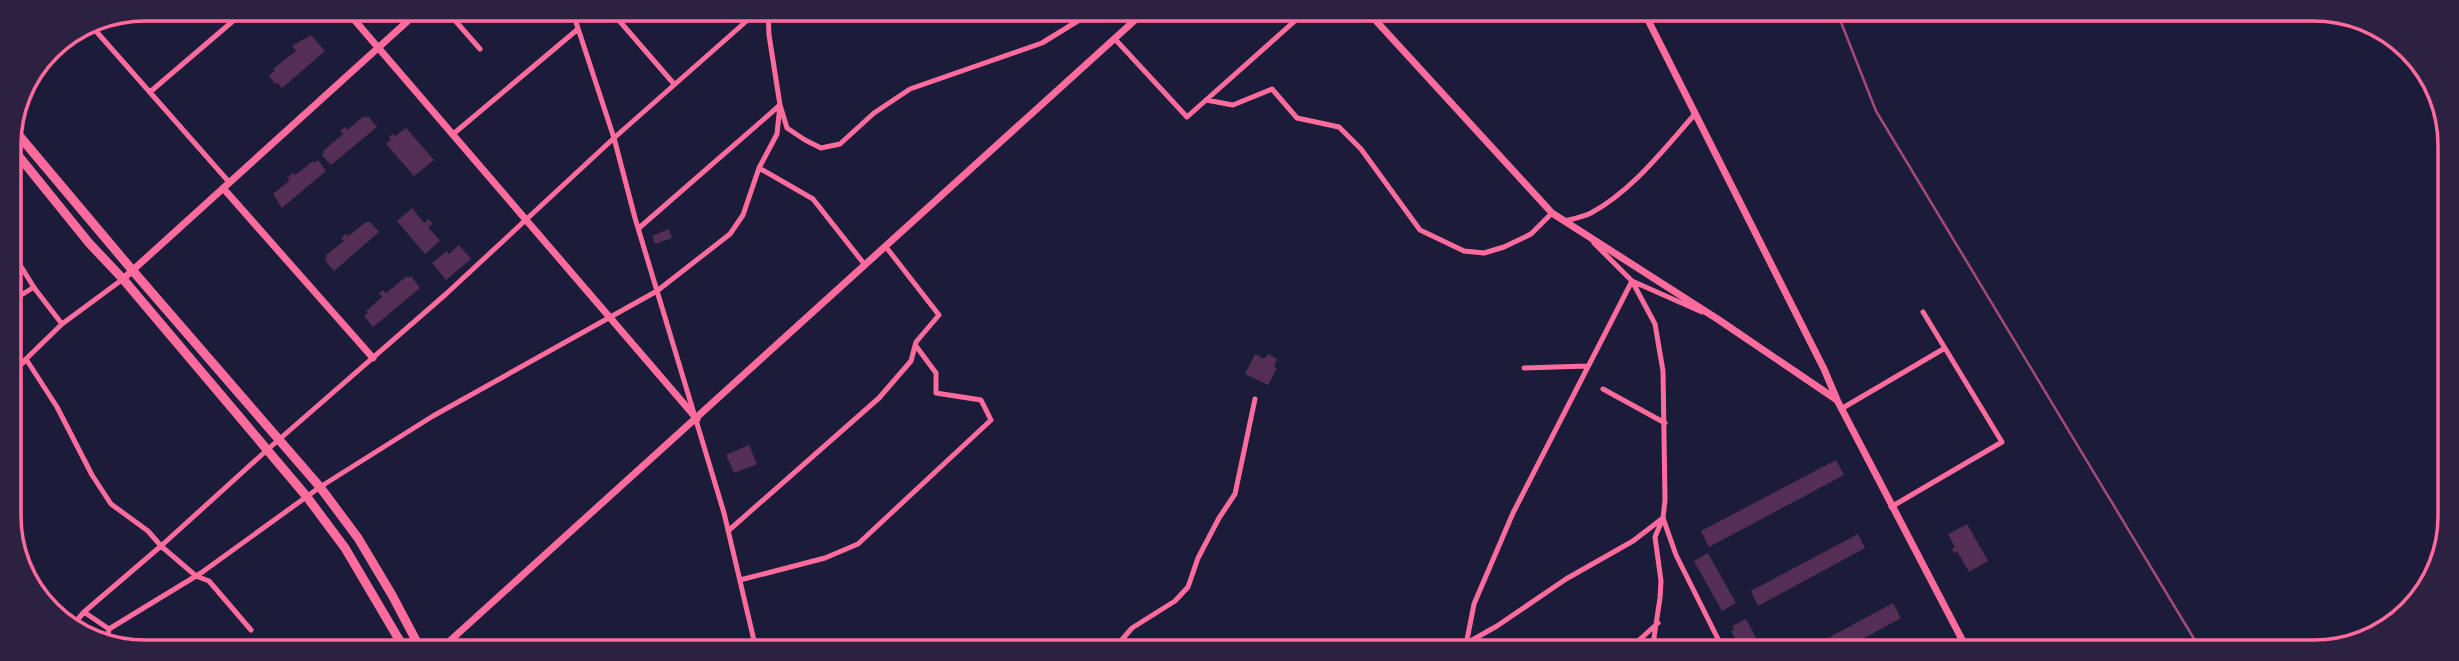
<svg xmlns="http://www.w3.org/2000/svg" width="2459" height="661" viewBox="0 0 2459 661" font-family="Arial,sans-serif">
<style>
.building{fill:#542f53}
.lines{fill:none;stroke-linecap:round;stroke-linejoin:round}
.minor{stroke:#ff6b9d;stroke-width:5}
.tertiary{stroke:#ff6b9d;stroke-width:7}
.primary{stroke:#ff6b9d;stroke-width:9}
.rail{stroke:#a44b75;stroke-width:2.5}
.rim{fill:none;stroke:#ff6b9d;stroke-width:3.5}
</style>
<rect width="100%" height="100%" fill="#1b1b3a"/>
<path class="building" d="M311,35L325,51L282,88L278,83L275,84L269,76L275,71L273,69L296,51L292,46Z
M364,116L366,118L368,116L377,127L331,165L322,155L324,153L323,151L343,134L340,131L345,127L347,130Z
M406,128L434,160L414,176L386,144L391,140L389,137L393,134L395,136Z
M318,160L326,171L282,208L273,194L290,180L287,178L293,173L295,175L313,161L314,163Z
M412,208L424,223L429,219L433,224L428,227L440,241L425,254L397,221Z
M366,222H370L379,232L334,271L325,260L327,258L325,256L344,241L341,238L346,234L348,236Z
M669,229L672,238L655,244L652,236Z
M459,245L471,259L446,280L432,263L447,251L449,254Z
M407,276L408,278L411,276L420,288L373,327L364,316L368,313L366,311L382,297L379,293L383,290L386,293Z
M1255,354L1264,359L1268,354L1277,359L1274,367L1277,368L1268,385L1245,374Z
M749,445L757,464L734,473L726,455Z
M1836,460L1844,475L1709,547L1701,531Z
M1967,524L1988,561L1969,572L1957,551L1954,553L1952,549L1955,547L1948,534Z
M1858,534L1865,548L1758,606L1751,591Z
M1708,553L1736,603L1722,611L1694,561Z
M1893,603L1901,618L1841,651H1804Z
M1746,619L1763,651H1742L1731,631L1734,629L1732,626Z"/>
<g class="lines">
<path class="minor" d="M445,9L480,49
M512,10L518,17L530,10
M572,10L614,138L635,218L724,513L756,649
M610,10L674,84
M451,16L460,9
M88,22L229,182
M1114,38L1187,117L1306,11
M150,92L247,9
M1206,100L1233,105L1272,89L1297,118L1339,127L1361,149L1420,230L1464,251L1484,253L1504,247L1531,234L1552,213
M452,135L578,29
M759,168L813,199L865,265
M1564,221C1573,219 1583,217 1591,213C1632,191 1664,149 1695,114
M639,228L780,105L787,128L805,140L821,148L840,144L874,113L910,89L1042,43L1094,11
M10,249L35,289L62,324L26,359L57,407L92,475L111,504L148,531L161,546L84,612L109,629
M1632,281L1655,324L1663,371L1665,500L1663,518L1655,537L1661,581L1660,598L1652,651
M1632,281L1702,312
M10,302L34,287
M62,324L123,279
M10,350L23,363
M1524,368L1587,366
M10,374L26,359
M1603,389L1665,423
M1841,409L1945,348
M1891,507L2002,442L1923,312
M728,531L879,398L911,361L916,342L939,315L886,247
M740,580L825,558L858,544L991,420L981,400L936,393V373L916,346
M72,626L84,612
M251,630L209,581L196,576L161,546L267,450L446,294L614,138L759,10
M1467,643L1497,626L1566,579L1633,541L1663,518L1676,555L1724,651
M106,645L109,629L201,573L320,487L433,416L657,291L730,234L743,215L759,168L777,134L780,105L769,35L768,10
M378,648L403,645
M1113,650L1132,628L1175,601L1188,587L1198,558L1219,518L1235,494L1255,399
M1465,650L1474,604L1513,513L1632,281L1594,243
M1627,651L1658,623"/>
<path class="tertiary" d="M345,9L697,419
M1367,11L1552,213L1719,320L1837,400L1968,651
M1644,12L1824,369L1838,402
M41,60L68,36
M223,188L373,358
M123,279L421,9
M442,648L1145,11"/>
<path class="primary" d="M11,126L133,271L320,487L358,538L392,595L420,648
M9,144L89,243L123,279L307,497L345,548L404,648"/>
<path class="rail" d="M1837,12L1876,111L2202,652"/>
</g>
<path d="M0 0H2459V661H0ZM145 21H2314A124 124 0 0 1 2438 145V516A124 124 0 0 1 2314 640H145A124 124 0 0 1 21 516V145A124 124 0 0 1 145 21Z" fill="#2d2142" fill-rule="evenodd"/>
<path class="rim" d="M145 21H2314A124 124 0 0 1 2438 145V516A124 124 0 0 1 2314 640H145A124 124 0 0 1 21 516V145A124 124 0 0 1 145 21Z"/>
</svg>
